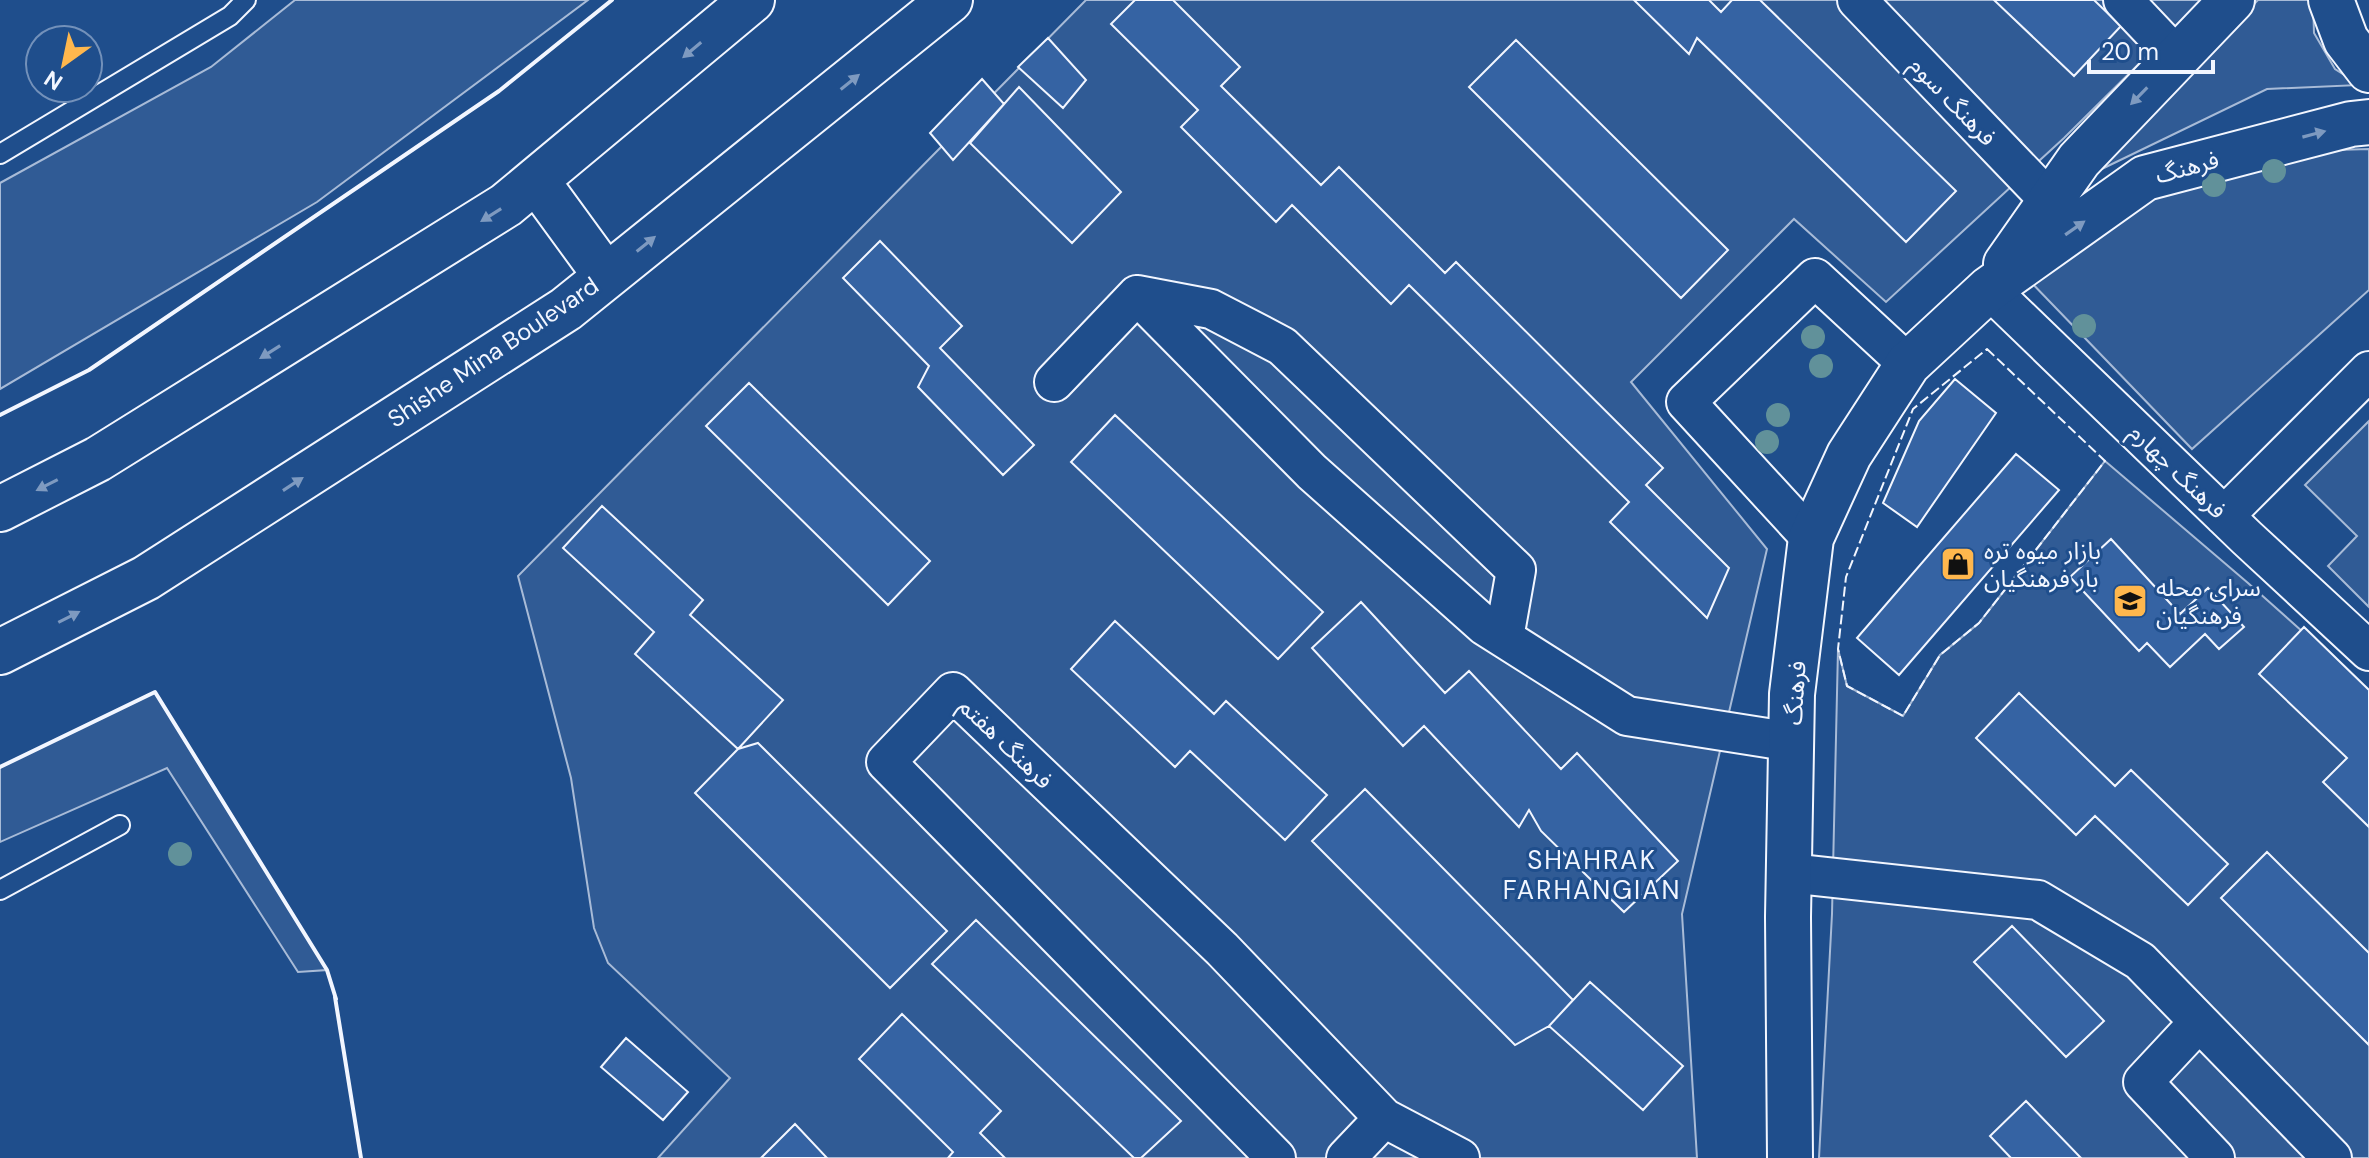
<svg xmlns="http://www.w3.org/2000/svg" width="2369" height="1158" viewBox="0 0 2369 1158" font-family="'DM Sans','Noto Sans Arabic',sans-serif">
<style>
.built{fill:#305b95;stroke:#a8bbd7;stroke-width:2}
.building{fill:#3563a3;stroke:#f2f6ff;stroke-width:2}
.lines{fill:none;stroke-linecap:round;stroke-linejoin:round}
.service-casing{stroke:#f2f6ff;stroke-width:22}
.minor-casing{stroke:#f2f6ff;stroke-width:42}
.tertiary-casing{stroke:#f2f6ff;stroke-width:48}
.secondary-casing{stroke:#f2f6ff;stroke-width:48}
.service{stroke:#1f4e8c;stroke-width:18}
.minor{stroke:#1f4e8c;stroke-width:38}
.tertiary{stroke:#1f4e8c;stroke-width:44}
.secondary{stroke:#1f4e8c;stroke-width:44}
.fence{stroke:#f2f6ff;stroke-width:2;stroke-dasharray:10 4;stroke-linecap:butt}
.wall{stroke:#f2f6ff;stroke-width:4}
.tree{fill:#61919a}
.oneway{fill:#7e9ac0}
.labels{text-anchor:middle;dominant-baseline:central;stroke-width:6;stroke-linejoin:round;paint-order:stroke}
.street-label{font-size:24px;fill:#f2f6ff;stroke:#1f4e8c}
.poi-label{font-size:24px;fill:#f2f6ff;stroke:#1f4e8c;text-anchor:start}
.neighbourhood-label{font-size:26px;letter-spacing:2px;fill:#f2f6ff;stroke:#1f4e8c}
</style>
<rect width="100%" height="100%" fill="#1f4e8c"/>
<path class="built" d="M295,0H588L317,202L0,389V183L211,67Z
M1086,0H2212L2170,33L2064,138L1886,302L1794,219L1631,382L1767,549L1682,914L1697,1158H658L730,1078L608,963L594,928L571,778L518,576Z
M2258,0H2313L2314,33L2335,69L2360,85L2267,89L2079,180Z
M2369,149V290L2192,449L2025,276L2158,195L2336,150Z
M2369,421V607L2328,566L2357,536L2305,485Z
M2105,461L2248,583L2369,691V1158H1819L1832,914L1838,649L1847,686L1903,716L1940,655L1979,623Z
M155,692L327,970L298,972L167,768L0,842V767Z"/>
<path class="building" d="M1135,0H1173L1240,67L1221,86L1321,185L1339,167L1445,273L1456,262L1663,468L1646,485L1729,568L1707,618L1610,522L1629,502L1409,285L1391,304L1292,205L1276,222L1181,127L1198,110L1111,24Z
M1634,0H1709L1721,12L1732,0H1760L1956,191L1906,242L1697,38L1689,54Z
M1994,0H2094L2121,26L2074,76Z
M1048,38L1086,80L1063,108L1018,67Z
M1516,40L1728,250L1681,298L1469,87Z
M982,79L1004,104L953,160L930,133Z
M1019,87L1121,192L1072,243L970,143Z
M880,241L962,326L940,348L1034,445L1003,475L918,387L929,366L843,278Z
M1955,379L1996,413L1917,527L1883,503L1919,421Z
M749,383L930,561L888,605L706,426Z
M1115,415L1323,612L1278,659L1071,462Z
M2016,454L2059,490L1899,675L1857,638Z
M602,506L703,600L690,615L783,700L738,749L635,654L654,632L563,548Z
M2111,539L2180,614L2208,588L2244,627L2219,649L2205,634L2170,667L2147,643L2139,651L2070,577Z
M1361,602L1445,693L1469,671L1561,769L1577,753L1678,861L1624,912L1541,831L1529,810L1519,827L1424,726L1403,746L1312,648Z
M1115,621L1214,714L1226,701L1327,795L1285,840L1190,751L1175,767L1071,669Z
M2304,627L2369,690V827L2323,782L2347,758L2259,674Z
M2019,693L2115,786L2131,770L2228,864L2188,905L2095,816L2076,835L1976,738Z
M758,743L947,931L890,988L695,793L738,749Z
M1365,789L1573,1000L1549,1026L1515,1045L1312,841Z
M2267,852L2369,953V1045L2221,898Z
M976,920L1181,1121L1141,1158H1134L932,964Z
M2012,926L2104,1021L2066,1057L1974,962Z
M1590,982L1683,1066L1643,1110L1549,1026Z
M902,1014L1001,1111L980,1133L1005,1158H948L953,1152L859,1059Z
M626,1038L688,1092L663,1120L601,1067Z
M2026,1101L2081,1158H2011L1990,1136Z
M795,1124L827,1158H761Z"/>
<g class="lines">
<g class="service-casing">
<path id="service" d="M0,154L230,16L246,0
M0,890L120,825"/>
</g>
<g class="minor-casing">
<path id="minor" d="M1857,0L2050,201
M2123,0L2177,57
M1989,289L2247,538L2369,651
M1137,295L1312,472L1485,626L1627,716L1792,742
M1054,382L1137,295L1211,309L1282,346L1516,570L1504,638
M2224,516L2369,371
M1811,538L1686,402L1815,278L1908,364
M1789,873L2038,900L2140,961L2332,1158
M2199,1022L2143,1082L2215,1158
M1276,1158L886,762L953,692L1222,949L1384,1118L1460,1158
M1346,1158L1384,1118"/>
</g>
<g class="tertiary-casing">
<path id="tertiary" d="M2331,0L2346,40L2369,70
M2006,264L2079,160L2232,0
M1790,1158L1788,917L1792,694L1811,538L1849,455L1908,364L1989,289L2145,178L2351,124L2369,122"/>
</g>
<g class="secondary-casing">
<path id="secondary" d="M536,180L606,276
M0,509L98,459L506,205L752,0
M0,652L146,578L566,309L950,0"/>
</g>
<use href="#service" class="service"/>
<use href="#minor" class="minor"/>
<use href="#tertiary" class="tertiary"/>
<use href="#secondary" class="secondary"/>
<path class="fence" d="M1987,349L2105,461L1979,623L1940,655L1903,716L1847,686L1838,649L1846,577L1913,409Z"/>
<path class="wall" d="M0,415L89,370L499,91L612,0
M0,767L155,692L327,970L336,999
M335,997L361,1158"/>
</g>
<g class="tree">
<circle cx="2274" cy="171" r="12"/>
<circle cx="2214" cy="185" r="12"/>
<circle cx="2084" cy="326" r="12"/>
<circle cx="1813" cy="337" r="12"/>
<circle cx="1821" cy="366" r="12"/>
<circle cx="1778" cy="415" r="12"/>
<circle cx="1767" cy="442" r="12"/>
<circle cx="180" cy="854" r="12"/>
</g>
<defs><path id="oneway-solid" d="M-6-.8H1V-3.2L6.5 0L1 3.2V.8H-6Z" transform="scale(2)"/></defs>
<g class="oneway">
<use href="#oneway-solid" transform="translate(692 50) rotate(140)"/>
<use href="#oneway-solid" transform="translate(850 82) rotate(-39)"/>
<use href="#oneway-solid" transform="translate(2139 96) rotate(134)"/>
<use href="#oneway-solid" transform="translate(2314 134) rotate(-15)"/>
<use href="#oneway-solid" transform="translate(491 215) rotate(148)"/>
<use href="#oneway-solid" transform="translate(2075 228) rotate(-35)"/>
<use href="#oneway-solid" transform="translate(646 244) rotate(-39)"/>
<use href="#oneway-solid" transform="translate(270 352) rotate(148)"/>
<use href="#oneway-solid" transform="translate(293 484) rotate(-33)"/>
<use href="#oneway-solid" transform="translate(47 485) rotate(153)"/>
<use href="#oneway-solid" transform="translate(69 617) rotate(-27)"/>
</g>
<defs>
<g id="shop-square" transform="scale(1.8)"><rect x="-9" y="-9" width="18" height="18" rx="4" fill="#ffb74d" stroke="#1f4e8c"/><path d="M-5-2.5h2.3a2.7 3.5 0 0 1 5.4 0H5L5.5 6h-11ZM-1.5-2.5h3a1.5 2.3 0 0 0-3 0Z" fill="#111"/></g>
<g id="school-square" transform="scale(1.8)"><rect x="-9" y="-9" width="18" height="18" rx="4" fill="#ffb74d" stroke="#1f4e8c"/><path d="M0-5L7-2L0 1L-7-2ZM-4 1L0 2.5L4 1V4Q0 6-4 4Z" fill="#111"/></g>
</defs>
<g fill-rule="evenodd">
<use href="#shop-square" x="1958" y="564"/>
<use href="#school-square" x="2130" y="601"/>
</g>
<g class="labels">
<g class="street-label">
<text transform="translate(1953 101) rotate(46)">فرهنگ سوم</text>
<text transform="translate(2187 167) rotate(-15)">فرهنگ</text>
<text transform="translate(493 352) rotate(-34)">Shishe Mina Boulevard</text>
<text transform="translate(2178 471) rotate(44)">فرهنگ چهارم</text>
<text transform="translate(1795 693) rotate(-86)">فرهنگ</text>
<text transform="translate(1006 743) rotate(44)">فرهنگ هفتم</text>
</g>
<g class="poi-label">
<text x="1984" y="550">بازار میوه تره<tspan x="1984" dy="28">بار فرهنگیان</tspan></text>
<text x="2156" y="587">سرای محله<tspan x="2156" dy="28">فرهنگیان</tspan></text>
</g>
<g class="neighbourhood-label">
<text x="1592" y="860">SHAHRAK<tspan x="1592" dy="30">FARHANGIAN</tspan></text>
</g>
</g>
<g transform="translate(64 64) rotate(213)"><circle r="38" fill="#1f4e8c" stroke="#7391ba" stroke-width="2"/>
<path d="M0-6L14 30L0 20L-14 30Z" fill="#ffb74d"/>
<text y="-12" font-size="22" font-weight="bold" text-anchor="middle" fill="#f2f6ff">N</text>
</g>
<path d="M2089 60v12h124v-12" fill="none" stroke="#f2f6ff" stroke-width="4"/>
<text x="2101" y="60" font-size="24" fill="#f2f6ff" stroke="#1f4e8c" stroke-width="6" paint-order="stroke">20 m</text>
</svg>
